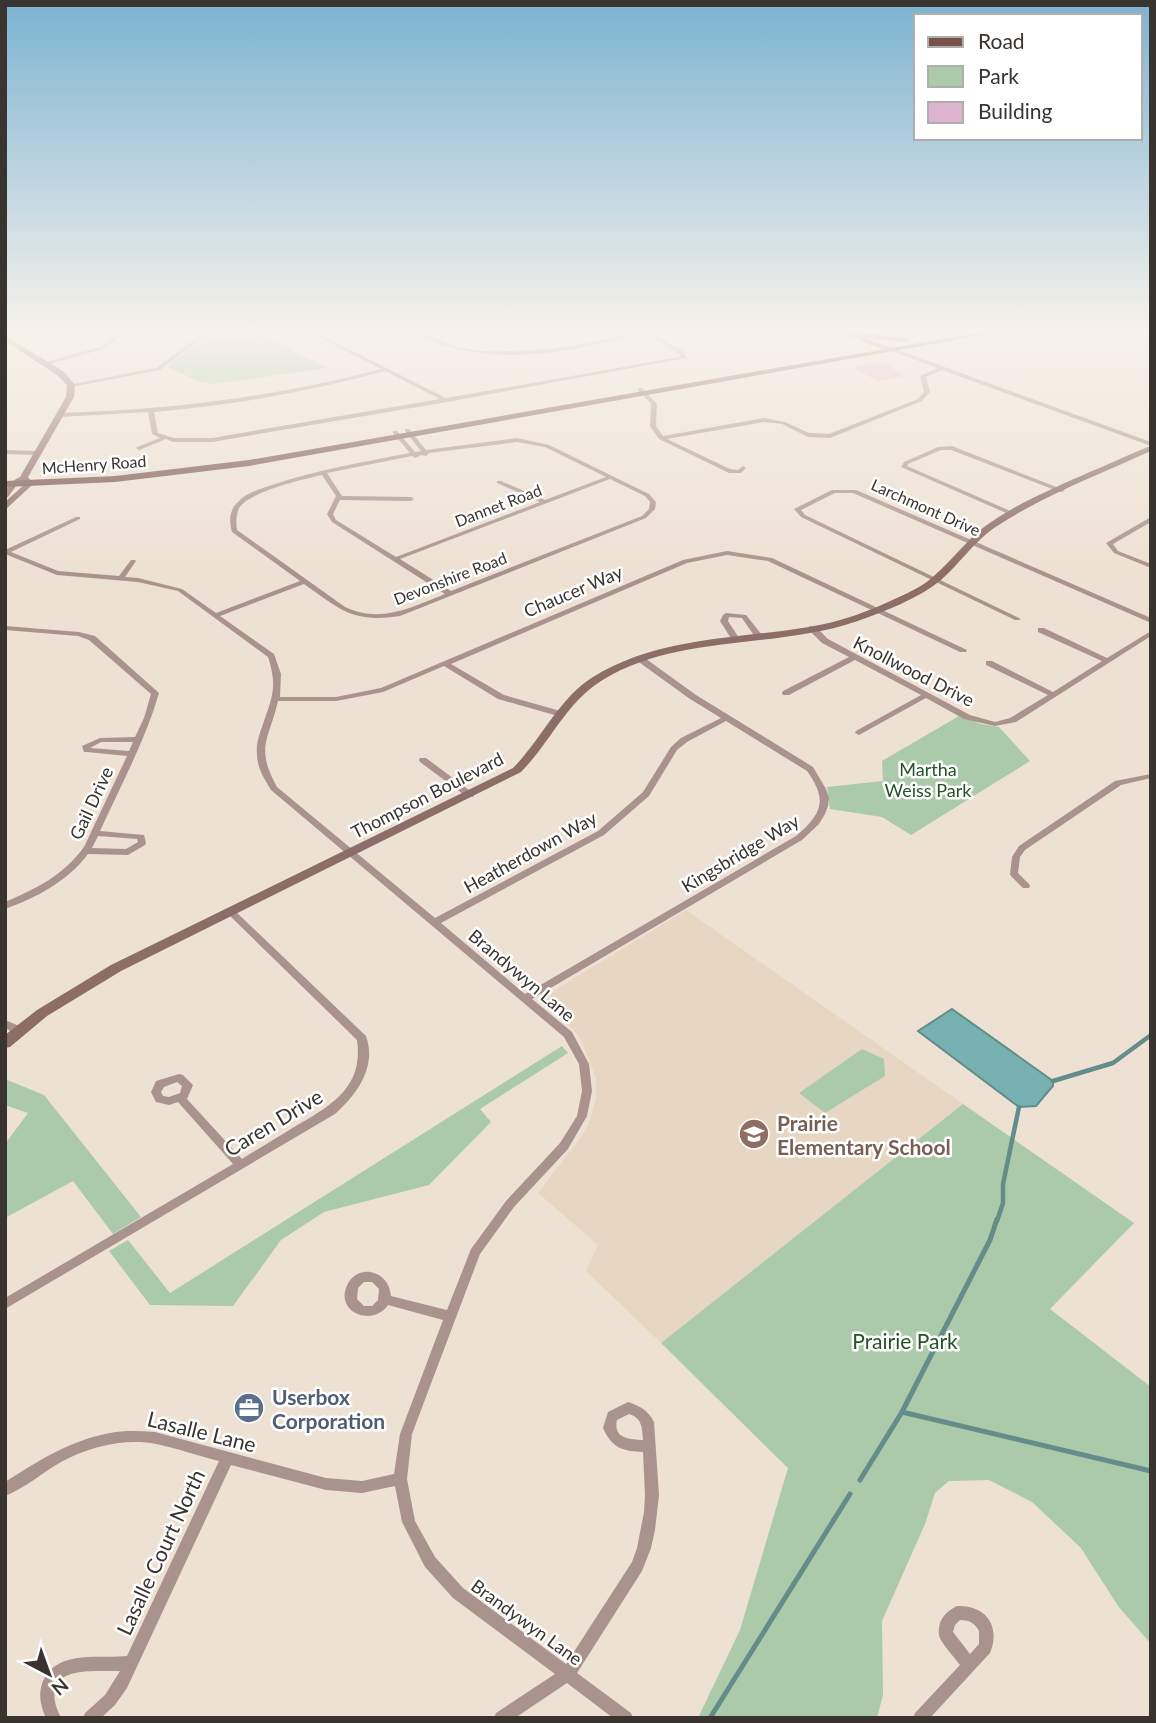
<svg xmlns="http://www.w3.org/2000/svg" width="1156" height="1723" viewBox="0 0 1156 1723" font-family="Lato,sans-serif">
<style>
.built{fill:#e7d7c2}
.green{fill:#aacaa9}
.water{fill:#77b1b1;stroke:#648c8a;stroke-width:2}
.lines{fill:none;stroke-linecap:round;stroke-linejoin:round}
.stream-far1{stroke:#648c8a;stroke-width:4.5}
.stream{stroke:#648c8a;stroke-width:5}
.building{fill:#deb4d1}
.street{fill:#aa938f;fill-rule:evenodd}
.secondary{fill:#8d6d67;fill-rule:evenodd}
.primary{fill:#77524a;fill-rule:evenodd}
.labels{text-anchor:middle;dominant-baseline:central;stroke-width:5;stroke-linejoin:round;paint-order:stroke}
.far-street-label{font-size:16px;fill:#39342f;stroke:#fff}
.street-label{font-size:18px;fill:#39342f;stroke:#fff}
.park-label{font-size:18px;fill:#235324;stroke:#fff}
.near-street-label{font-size:21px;fill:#39342f;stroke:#fff}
.near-education-label{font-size:21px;font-weight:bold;fill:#785e54;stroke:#fff;text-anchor:start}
.near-park-label{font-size:21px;fill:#235324;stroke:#fff}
.near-service-label{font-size:21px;font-weight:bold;fill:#4e5e75;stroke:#fff;text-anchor:start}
</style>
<rect width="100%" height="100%" fill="#ede1d3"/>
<path class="built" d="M5,329H88L26,346L5,333Z
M686,910L963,1104L661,1343L586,1271L598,1245L538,1193L578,1141L588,1126L596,1098V1078L579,1036L542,998Z"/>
<path class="green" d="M261,335L327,368L215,384L201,382L167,367L204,337L240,341Z
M959,716L981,724L999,727L1030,761L911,835L882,817L830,809L827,787L883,781L882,761Z
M562,1046L568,1053L480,1109L491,1122L429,1185L324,1212L281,1240L233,1306L150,1305L109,1251L128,1240L170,1293Z
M862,1049L884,1059L885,1076L825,1113L799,1093Z
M5,1079L44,1095L141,1217L113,1234L73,1181L5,1218V1144L28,1113L5,1105Z
M963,1104L1134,1223L1050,1309L1151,1387V1644L1118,1606L1081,1548L1032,1502L989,1480L949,1481L935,1493L925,1524L882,1621L883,1695L877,1718H698L740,1630L788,1468L661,1343Z"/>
<path class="water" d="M952,1009L1053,1081V1086L1036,1106L1019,1107L918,1031Z"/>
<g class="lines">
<path class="stream-far1" d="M1053,1081L1113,1063L1151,1035
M997,1221L1003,1203V1184L1019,1107"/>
<path class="stream" d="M902,1412L1151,1471
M860,1480L902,1412L990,1240L997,1219
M710,1718L850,1494"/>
</g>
<path class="building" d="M884,362L904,376L877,381L853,367Z"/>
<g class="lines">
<path class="street" d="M126,329H131L104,349L45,365L42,363L100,347Z
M209,329H214L160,370L71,387L68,385L156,368Z
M303,329H309L446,398L680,357V354L644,332C571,354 477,371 408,329C421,329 435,339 448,344C467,351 487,352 507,351C542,351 577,346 610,338C624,335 638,329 652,329L649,331L684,352L686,358L447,402L212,442H173L166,439L139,450L136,448L137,447L160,438L152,434L148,412L60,417L57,415L60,413C169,410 275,397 381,369ZM385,371L440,399L212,438H174L158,433L154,412C232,405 309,392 385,371Z
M891,349H895L1151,442V446L942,370L926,377L930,392L922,401L830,438L808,437L782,424L764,422L667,439L730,469L738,470L743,466L746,468L741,473H729L659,439L650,426L651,404L637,389L642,388L657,404L656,426L663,436L764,418L785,422L809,433L829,434L918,399L924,392L920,376L938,368L891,351Z
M405,429H409L426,450L517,438L549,445L649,494L656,502L655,509L646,518L400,616C352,623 341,610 304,584L220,616L274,654L281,674L280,697H336L381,688L683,560L727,551L772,558L967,650L966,652H960L768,561L727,555L687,563L451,664L504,695L564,712L565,714L564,716H558L498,699L444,666L383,692L336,701H278C269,740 255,747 277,787L435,918L598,831L643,792L671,747L681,738L721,718L690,699L636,660V656H642L696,695L813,767L826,789L829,798L828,806L825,814L819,824L802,840L532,999L572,1032L589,1064L592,1091L587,1116L568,1149L514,1207L480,1254L412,1434L407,1479L415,1521L435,1557L463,1588L566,1664L632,1562L637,1548L644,1512L645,1495L643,1452C622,1451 612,1448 603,1428L608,1412L628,1402C640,1406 648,1410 654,1422L659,1495L655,1530L651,1548L642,1571L577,1673L631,1713L633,1718H613L567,1683L515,1718H494L496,1713L555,1674L453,1598L425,1567L402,1522L395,1486L362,1493L326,1490L231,1465L127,1688L115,1705L101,1718H83L85,1713L105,1695L120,1671C97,1672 48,1664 55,1702C56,1708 59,1713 61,1718H46C40,1705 38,1694 43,1681C57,1649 99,1659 127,1656L219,1461C198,1456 177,1448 156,1444C124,1438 89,1447 61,1462C42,1473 25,1488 5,1496V1482C38,1461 71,1440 110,1433C125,1430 140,1431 155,1432L326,1478L362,1481L394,1474L400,1434L443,1320L388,1305C373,1327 337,1313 346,1288C355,1262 389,1269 391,1296L447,1310L471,1249L506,1201L560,1143L577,1116L582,1091L579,1064L564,1037L271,790C264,778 257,768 257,754C256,745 259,735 262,727C272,697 278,688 268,657L178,591L138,582L57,575L5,554V550L76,517H80V519L11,552L58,571L119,576L131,560H135L136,561L125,577L138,578L182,589L216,613L300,581L232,532C229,522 229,510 238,502C246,493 260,489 272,485C316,470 363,462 410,453L393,433V431H397L415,452L421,451L405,431ZM517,442L545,447L606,477L545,500L501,481H497V483L540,502L396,557L336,520L333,514L340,500L411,501L414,499L411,497L342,496L327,473L412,456L415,458C421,456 418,454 426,456L429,453ZM322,475L336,496L327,514L332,522L445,594C412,607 381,624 345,607L237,530C236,523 236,515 239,508C249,492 303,479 322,475ZM610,479L645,496L650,502L649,509L642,516L451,591L400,559ZM726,721L807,771C828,800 822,814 796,836L525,994L441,923L604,835L649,796L677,750L687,742ZM364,1282H372L379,1289L378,1300L372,1306H364L357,1299L358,1288ZM629,1414C642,1418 642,1427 643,1440C628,1439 613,1438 617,1420Z
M952,446L1064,490L1065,491L1060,492L951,450H941L908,464L907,466L1015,513L1016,514L1013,516L901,467L904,462L938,447Z
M5,450L38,451L41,453L38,455L5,454Z
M832,490H856L1151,618V623L853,493H835L801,510L805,515L1021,619L1019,620H1015L801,517L794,509Z
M1151,517V522L1113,544L1118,551L1151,564V568L1114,553L1106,543Z
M726,613L746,615L762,635L758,637H755L742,618L729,617L728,621L739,638L735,640H732L720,621L723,615Z
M5,626L79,632L95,636L159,693C145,741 121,785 100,831L144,835L146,843L145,845L128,855L88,854C68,881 36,898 5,909V902C36,889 64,875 84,847L127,756L87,752H84L82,746L100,738L135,737L144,718L151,694L89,640L78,636L5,630ZM101,742H133L129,751L90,748ZM98,836L137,839L138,842L126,849L92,848Z
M809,626H815L828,639L970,715L995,722L1010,718L1048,695L986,665V661H992L1053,692L1102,661L1038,632V628H1044L1107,658L1151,631V636L1016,722L995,726L964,719L926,698L859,735L855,733L856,731L921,695L855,660L789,695H783L782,693L783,691L849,657L822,643L809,630Z
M420,758H426L473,793L474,795L473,797H467L420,762L419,760Z
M1151,774V778L1121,785L1025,850L1020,857L1018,873L1029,884L1030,886L1029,888H1023L1011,876L1010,874L1012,857L1019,846L1115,781Z
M231,909L234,910L366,1036C377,1067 357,1094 335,1114L5,1309V1298L233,1164L178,1102L169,1105L156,1102L151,1092L156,1081L179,1074L183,1075L193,1085L187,1099L242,1159C259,1148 277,1138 294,1127C330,1106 364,1088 357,1040L228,914L226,912L228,910ZM177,1082L182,1086L180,1093L169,1097L163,1096L161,1092L164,1087Z
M5,1020L24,1028L25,1031L24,1034H16L5,1028Z
M957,1606C986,1605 1001,1626 990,1653L930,1718H913L915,1713L960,1665C955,1658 940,1642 939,1635C937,1621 946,1611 957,1606ZM960,1620C969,1620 975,1623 979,1631V1644L970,1654L953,1632L955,1625Z"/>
<path class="secondary" d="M831,329H841L897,350L890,352Z
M5,336L63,371L75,385L74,397L28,477L33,484L5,510V502L25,484L23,482L16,486L8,497L5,498C5,486 10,482 20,477L66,397L67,385L57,375L5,341Z
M1151,446V451C1098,475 1042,496 994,528C974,542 960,563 941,580C929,590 915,597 901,604C871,617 842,628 810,633C739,646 664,642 601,681C566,703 549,744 521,772L121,971L47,1016L10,1047L5,1048V1035L37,1010L111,965L513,768C541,740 559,698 593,677C658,637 736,639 809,627C840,622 870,611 899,597C912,591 925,585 935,575C952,560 966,541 984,527C1017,503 1056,487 1092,471C1112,463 1131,453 1151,446Z"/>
<path class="primary" d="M999,329H1017L249,466L115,482L5,487V481L115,476L249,460Z
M849,332L907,338L911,340L907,342L846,336V332Z"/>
</g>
<linearGradient id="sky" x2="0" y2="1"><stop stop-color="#7bb3d2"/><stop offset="0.58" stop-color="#f7f2eb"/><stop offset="1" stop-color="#f7f2eb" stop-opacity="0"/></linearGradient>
<rect width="1156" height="570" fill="url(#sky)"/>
<defs>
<g id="school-disc" transform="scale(1.575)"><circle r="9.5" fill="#8d6e63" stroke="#fff"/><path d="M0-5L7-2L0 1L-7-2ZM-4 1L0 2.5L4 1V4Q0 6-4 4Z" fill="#fff"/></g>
<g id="office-disc" transform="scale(1.575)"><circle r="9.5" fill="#5c6f8a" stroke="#fff"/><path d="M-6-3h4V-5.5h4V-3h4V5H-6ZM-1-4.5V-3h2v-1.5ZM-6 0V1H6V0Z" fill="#fff"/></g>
</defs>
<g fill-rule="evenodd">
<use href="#school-disc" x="754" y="1134"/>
<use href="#office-disc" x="249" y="1408"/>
</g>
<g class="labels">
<g class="far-street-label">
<text transform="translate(94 464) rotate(-4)">McHenry Road</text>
<text transform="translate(498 505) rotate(-21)">Dannet Road</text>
<text transform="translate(926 507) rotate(24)">Larchmont Drive</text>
<text transform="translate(450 578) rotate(-21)">Devonshire Road</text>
</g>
<g class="street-label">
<text transform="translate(573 591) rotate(-23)">Chaucer Way</text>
<text transform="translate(914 671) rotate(27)">Knollwood Drive</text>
<text transform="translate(427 795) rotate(-27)">Thompson Boulevard</text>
<text transform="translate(91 803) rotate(-65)">Gail Drive</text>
<text transform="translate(530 852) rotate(-29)">Heatherdown Way</text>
<text transform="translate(740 853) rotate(-31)">Kingsbridge Way</text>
<text transform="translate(522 975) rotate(40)">Brandywyn Lane</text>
<text transform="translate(527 1622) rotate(36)">Brandywyn Lane</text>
</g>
<g class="park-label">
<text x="928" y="769">Martha<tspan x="928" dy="21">Weiss Park</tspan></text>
</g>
<g class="near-street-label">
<text transform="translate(273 1122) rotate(-31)">Caren Drive</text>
<text transform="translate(202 1431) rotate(14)">Lasalle Lane</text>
<text transform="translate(160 1552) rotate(-65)">Lasalle Court North</text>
</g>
<g class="near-education-label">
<text x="777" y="1122">Prairie<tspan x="777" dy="24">Elementary School</tspan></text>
</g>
<g class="near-park-label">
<text x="905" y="1340">Prairie Park</text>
</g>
<g class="near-service-label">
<text x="272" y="1396">Userbox<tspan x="272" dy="24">Corporation</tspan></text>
</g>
</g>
<rect width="1156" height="1723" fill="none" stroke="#39342f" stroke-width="14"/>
<rect x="914" y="14" width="228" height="126" fill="#ffffff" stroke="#b0aeac" stroke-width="2"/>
<rect x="928" y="37" width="35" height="10" fill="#77524a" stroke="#b0aeac" stroke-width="2"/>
<text x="978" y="49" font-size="21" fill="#39342f">Road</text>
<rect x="928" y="66" width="35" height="21" fill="#aacaa9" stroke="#b0aeac" stroke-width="2"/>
<text x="978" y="84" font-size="21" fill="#39342f">Park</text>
<rect x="928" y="102" width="35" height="21" fill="#deb4d1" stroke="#b0aeac" stroke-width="2"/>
<text x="978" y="119" font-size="21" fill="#39342f">Building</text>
<g transform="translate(49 1674) rotate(139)" stroke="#ffffff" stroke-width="5" paint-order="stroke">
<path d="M0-5L12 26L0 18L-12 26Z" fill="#39342f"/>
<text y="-10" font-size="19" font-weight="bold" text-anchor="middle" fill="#39342f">N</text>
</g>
</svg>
